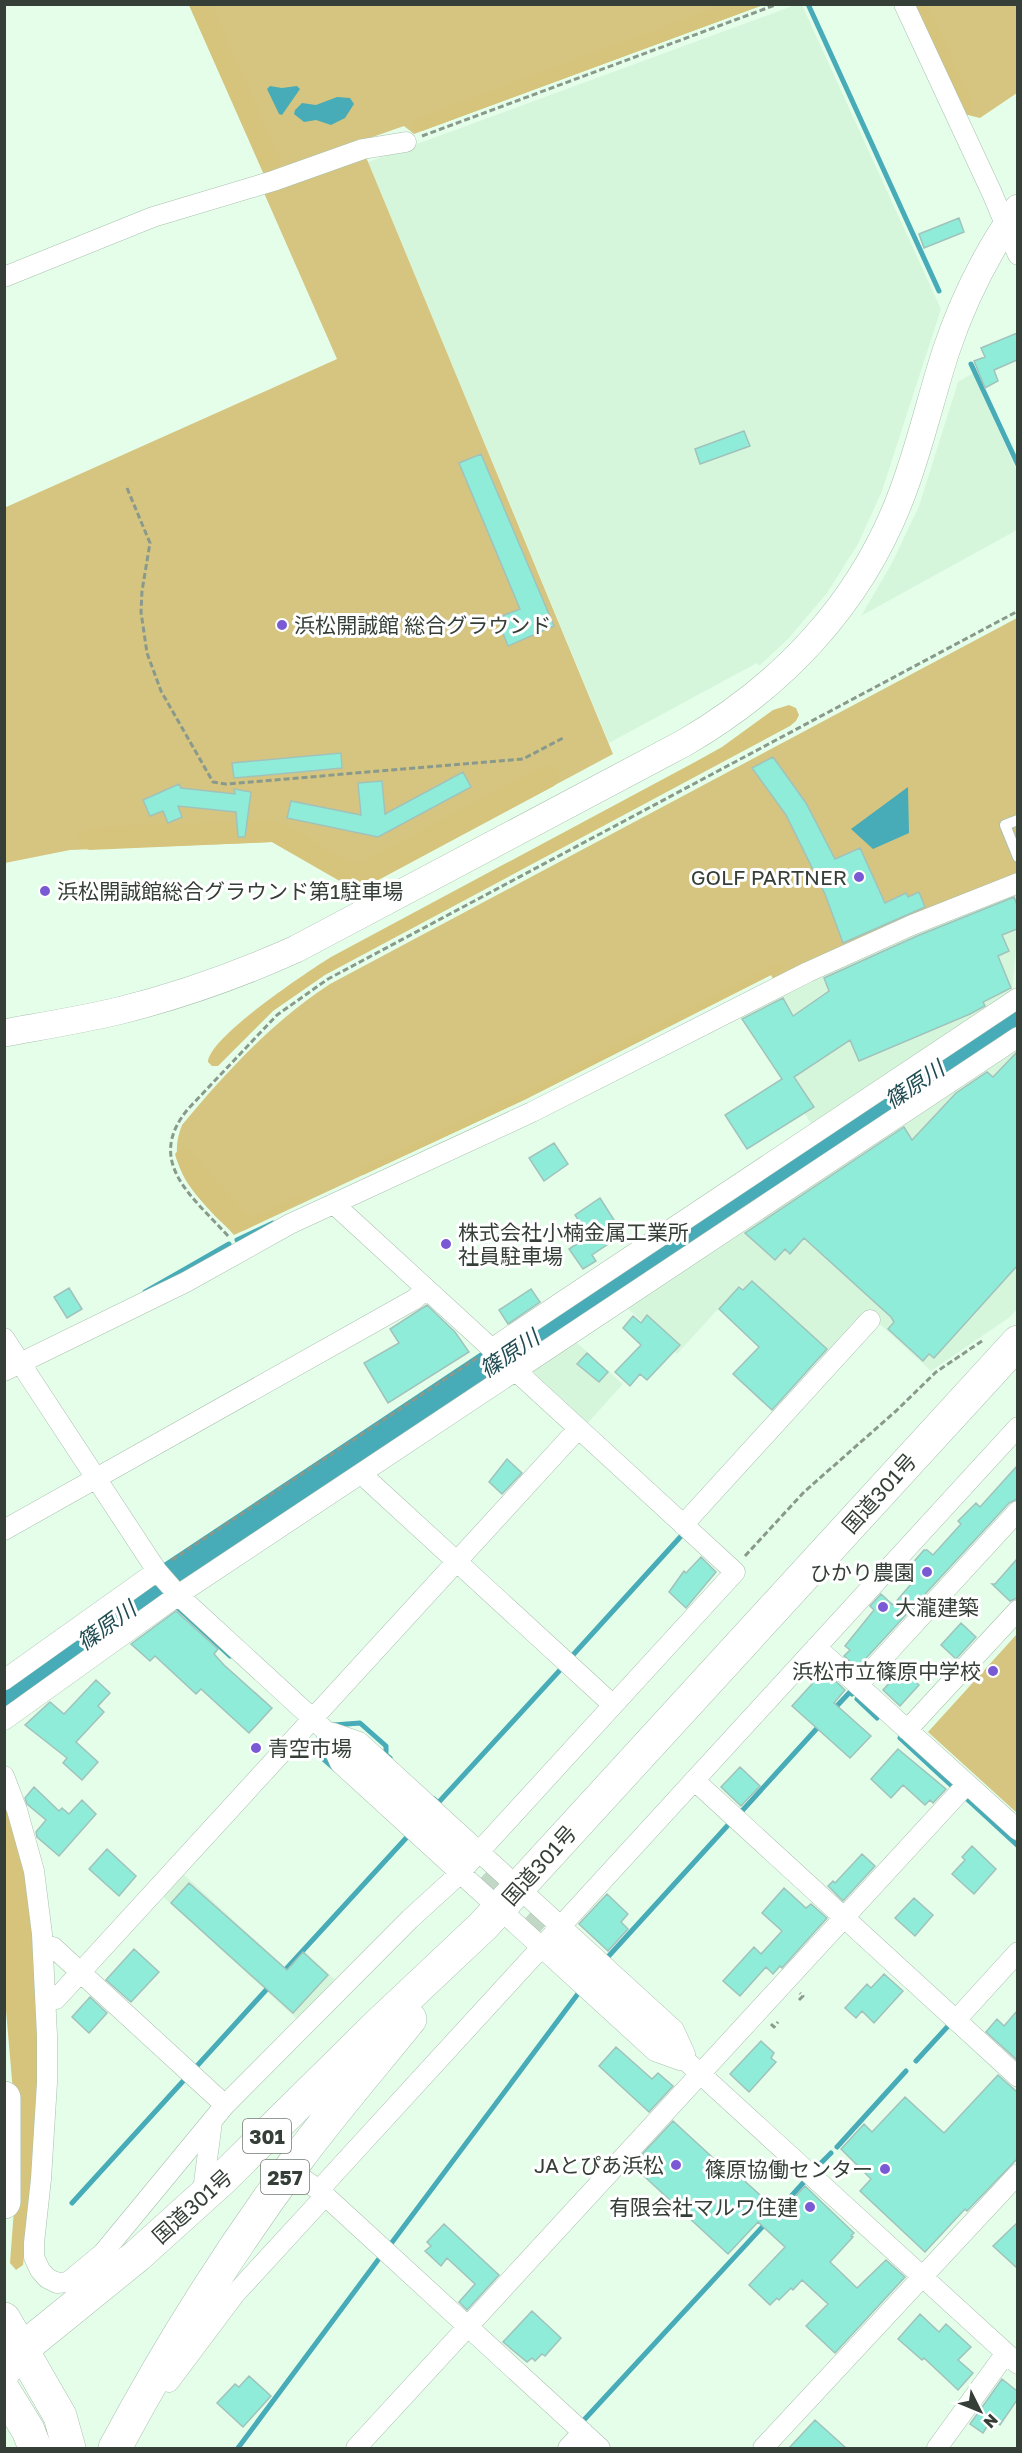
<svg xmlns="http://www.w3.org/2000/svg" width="1022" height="2453" viewBox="0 0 1022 2453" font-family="'Golos Text','Noto Sans JP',sans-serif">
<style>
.built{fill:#d6f6dc}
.green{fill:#d6c580}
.forest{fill:#d6c47d}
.water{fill:#47abb8}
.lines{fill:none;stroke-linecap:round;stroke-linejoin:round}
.stream{stroke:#47abb8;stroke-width:5}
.river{stroke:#47abb8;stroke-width:33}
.building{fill:#8eecd9;stroke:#a1c2bb;stroke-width:1.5}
.street-tunnel{stroke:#c2d8c6;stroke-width:20;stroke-dasharray:20 10;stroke-linecap:butt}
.lane-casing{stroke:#a8c0ad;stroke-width:12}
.street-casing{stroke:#a8c0ad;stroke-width:21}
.secondary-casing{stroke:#a8c0ad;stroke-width:28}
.highway-casing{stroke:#a8c0ad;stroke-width:34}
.path{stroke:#899a8c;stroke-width:3;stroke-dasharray:6 3;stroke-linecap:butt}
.lane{stroke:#fff;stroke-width:10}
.street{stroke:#fff;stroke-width:20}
.secondary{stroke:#fff;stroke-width:27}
.highway{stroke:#fff;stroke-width:33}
.poi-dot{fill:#7a5ad4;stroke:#fff;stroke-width:2}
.labels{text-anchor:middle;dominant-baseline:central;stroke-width:6;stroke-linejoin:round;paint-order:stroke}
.shield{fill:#fff;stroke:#727973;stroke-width:1.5}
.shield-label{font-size:20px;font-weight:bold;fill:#353f37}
.poi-label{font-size:21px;fill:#353f37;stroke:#fff;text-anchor:end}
.street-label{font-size:21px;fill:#353f37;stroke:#fff}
.water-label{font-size:22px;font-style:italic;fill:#204d53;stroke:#fff}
</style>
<rect width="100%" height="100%" fill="#e5feea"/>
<path class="built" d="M795,5H802L941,309L882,491L858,544L827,593L789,638L759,666L757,663L609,743L368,162Z
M973,373L1017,471V530L861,616L892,563L919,506L958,382Z
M1017,892V938L1012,993L813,1126L740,1017L881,948Z
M1017,1045V1309L1010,1317L931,1371L869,1314L824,1362L740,1285L677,1354L625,1306Z
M574,1340L623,1384L585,1426L529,1375L530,1369Z
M181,1872L287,1969L304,1951L339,1983L300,2022L161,1895Z"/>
<path class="green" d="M189,5H763L414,134L404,126L264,175Z
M913,5H1017V93L980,118L964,114Z
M366,157L613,754L357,891L272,842L70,850L5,863L4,508L337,359L264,193Z
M1017,618V877L775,983L771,975L526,1099L234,1235C204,1201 162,1174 182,1125C226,1072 273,1021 330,984Z
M1017,1634V1813L928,1732Z"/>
<path class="forest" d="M189,5H212L280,158L279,165L273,170L266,171L261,166Z
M722,5H763L422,131H416L410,127L411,122L416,118Z
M921,6H926L929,9L974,104L970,112L962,110L918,10Z
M789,705L796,708L799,715L796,721L790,726L325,975L273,1011L218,1066H212L208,1062C209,1037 307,972 331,957L695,762L722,747L773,710Z
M543,765H552L559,770L560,778L554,786L369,885L360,887L346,884L272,842L89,850L83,847L78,841L79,834L91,827L260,820C272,821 282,823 293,828C314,838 337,861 361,862Z
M780,962L786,964L783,969L526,1099L363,1175L357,1173L361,1167L522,1092Z
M181,1147L189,1150L248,1215H257L299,1195L306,1197L305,1200L243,1231H232C211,1215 181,1180 175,1154Z
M4,1800L25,1873L34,1934L39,2083L33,2178L23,2265L16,2270L10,2263L15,2196V2115L4,1987Z"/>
<path class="water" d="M270,86L282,88L297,86L300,89L282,115L279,114L267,89Z
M337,97L350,98L354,104L345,118L331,125L316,120L304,122L294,114L295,110L302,103L316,105Z
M908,787L909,833L873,849L851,829Z"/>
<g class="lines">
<path class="stream" d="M808,4L939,291
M971,364L1018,465
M237,1240L273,1223
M145,1292L229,1244
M156,1588L163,1594
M178,1608L230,1656
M572,1656L683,1534
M857,1699L877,1718
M834,1709L850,1692L852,1694
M334,1725L360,1723L386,1746V1755L390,1758
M319,1737L321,1739L320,1756L336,1770
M900,1738L952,1786
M434,1799L438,1803L561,1669
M967,1799L1018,1846
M741,1812L820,1725
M606,1959L729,1824
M286,1969L408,1836L405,1833
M916,2061L949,2025
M196,2067L267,1989
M837,2147L906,2071
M821,2163L831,2153
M72,2203L185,2079
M773,2216L804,2182
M390,2245L580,1991
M583,2421L766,2223
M238,2448L378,2260"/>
<path class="river" d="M4,1697L174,1576L1018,1015"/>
</g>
<path class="building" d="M959,218L964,232L924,248L919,234Z
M1017,333V360L994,370L998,381L985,388L974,361L985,357L981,348Z
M744,431L750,446L700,464L695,449Z
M481,454L554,626L508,646L497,618L520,609L459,463Z
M341,753L342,768L234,778L232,763Z
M773,757L806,803L835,859L860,848L885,903L906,893L908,897L919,892L925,907L843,943L825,894L786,815L752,768Z
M463,772L471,787L378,837L287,818L291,801L361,815L358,783L382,781L385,814Z
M179,784L181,788L235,794L234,789L251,792L245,837H238L236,812L178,806L182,817L168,823L163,811L150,816L143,800Z
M1014,897L1017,905V929L1002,935L1009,951L998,956L1011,988L983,1002L985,1006L970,1014L859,1061L850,1040L794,1077L814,1107L747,1149L725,1115L782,1079L742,1019L783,998L793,1016L829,991L824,978L917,936Z
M1017,1052V1266L934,1358L929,1354L923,1361L888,1329L894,1322L891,1317L804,1238L790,1254L785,1249L775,1260L745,1233L904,1127L912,1140L956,1093L987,1072L993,1077Z
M554,1143L568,1164L544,1181L529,1158Z
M600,1198L623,1234L592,1255L596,1261L583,1269L569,1249L589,1236L575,1215Z
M752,1281L827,1349L772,1410L733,1374L759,1347L719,1309L739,1287L743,1290Z
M69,1288L82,1309L67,1318L54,1297Z
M531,1289L540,1302L508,1324L499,1310Z
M427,1305L455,1332L469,1352L388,1403L364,1363L399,1343L390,1329Z
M647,1315L680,1345L647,1380L640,1374L630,1386L615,1372L641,1345L623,1328L633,1316L641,1323Z
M587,1353L608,1372L599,1382L577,1364Z
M507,1459L522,1473L502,1494L489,1482Z
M1017,1466V1499L1009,1503L857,1668L844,1656L850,1650L845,1646L874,1610L870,1606L881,1594L893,1605L912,1583L903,1574L924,1550H927L933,1555L961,1524L958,1521L976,1503L980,1507Z
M701,1557L716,1572L686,1608L669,1592L684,1571L686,1573Z
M1017,1559V1598L1010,1601L992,1584H995Z
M176,1611L218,1649L214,1654L224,1665L272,1708L249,1733L201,1689L196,1694L155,1656L150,1661L131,1644Z
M961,1623L976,1637L956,1659L941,1645Z
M814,1667L825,1676L827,1673L845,1690L834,1703L871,1736L850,1758L792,1706L812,1684L805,1677Z
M902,1669L919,1685L900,1706L883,1690Z
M96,1680L110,1693L98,1706L104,1712L76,1742L98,1762L82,1780L63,1763L67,1758L25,1725L50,1702L64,1714Z
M898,1749L946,1789L933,1803L930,1800L925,1805L903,1785L891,1798L871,1779Z
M740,1767L760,1786L741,1806L721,1787Z
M34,1787L59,1811L62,1808L69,1814L82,1800L96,1814L59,1856L37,1837L36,1832L46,1820L27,1804L25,1798Z
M972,1846L996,1869L974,1894L952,1874L965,1860L962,1857Z
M107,1849L136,1876L119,1896L89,1869Z
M862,1854L875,1866L843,1901L828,1886L833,1881L835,1883Z
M189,1883L287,1970L303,1952L328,1975L293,2013L171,1903Z
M784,1888L806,1908L811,1904L827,1918L782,1968L780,1966L773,1974L766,1967L740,1996L723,1981L754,1947L761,1954L782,1931L762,1913Z
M607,1894L628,1914L621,1922L628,1929L608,1951L579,1924Z
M914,1898L933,1915L915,1936L895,1918Z
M134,1949L159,1972L131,2002L106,1980Z
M884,1974L903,1991L874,2023L862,2011L856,2018L845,2008L867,1984L871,1988Z
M90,1997L107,2013L89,2033L72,2017Z
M1017,2011V2060L986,2032L997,2019L1004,2026Z
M761,2041L774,2053L771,2058L776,2062L749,2092L730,2074Z
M616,2047L652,2079L658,2073L673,2086L649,2112L599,2066Z
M998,2075L1017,2092V2159L967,2211L965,2209L925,2252L860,2191L871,2179L841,2149L864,2124L872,2132L905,2097L944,2133Z
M673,2121L736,2179L739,2176L780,2213L805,2186L854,2233L851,2236L853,2237L830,2262L857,2288L886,2260L905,2277L835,2353L806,2326L828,2304L802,2280L793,2290L791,2288L779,2300L777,2298L770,2305L749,2285L785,2247L758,2222L728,2254L632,2165Z
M1017,2223V2268L993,2246Z
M444,2224L499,2275L467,2310L459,2302L475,2284L447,2258L441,2266L425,2251L431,2246L427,2242Z
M532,2311L561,2338L545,2356L542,2354L535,2361L532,2358L527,2362L503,2342Z
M920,2314L939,2332L946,2324L971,2347L958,2360L973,2373L958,2390L924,2358L922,2360L898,2339Z
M249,2376L271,2396L243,2427L217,2403L235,2384L239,2387Z
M1002,2379L1017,2391V2400L1000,2425L992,2419L983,2433L970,2424Z
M815,2420L846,2448H789Z"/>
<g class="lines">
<path class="street-tunnel" d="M461,1855L556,1942"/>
<g class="lane-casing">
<path id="lane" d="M1018,820L1005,825L1018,857
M907,1072L925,1098"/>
</g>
<g class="street-casing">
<path id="street" d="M904,4L992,193L1018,255
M4,277L153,217L273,181L363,149L406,142
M4,1338L157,1571L178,1595L461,1855
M491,1349L1018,998
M4,1371L186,1282L290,1224L532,1112L808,972L912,925L1018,883
M363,1472L369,1481L613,1705
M683,1525L870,1320
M4,1530L415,1299L425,1289
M816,1647L1018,1830
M4,1680L157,1571
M858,1685L1018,1511
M4,1720L184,1591L1018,1037
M907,1730L1018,1610
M333,1733L359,1742L674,2030L685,2054
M329,1738L340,1763L655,2051L680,2060
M4,1776L17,1810L34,1871L42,1934L47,2035V2083L41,2179L34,2243V2257L40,2270L47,2278L57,2283L68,2282L103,2253L225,2105L410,1919L455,1878L735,1572L334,1204
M694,1780L1018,2077
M556,1942L1018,2364
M43,1948L53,1947L225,2105
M46,1999H56L578,1429
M956,2020L1018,1952
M290,2170L319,2190L600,2448
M319,2190L1018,1427
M202,2198L212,2122
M169,2382L235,2294L325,2196
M356,2448L967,1784
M568,2448L583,2432
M763,2448L1018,2174
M937,2448L1006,2353"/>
</g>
<g class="secondary-casing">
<path id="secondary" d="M4,1033C42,1026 80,1020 118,1011C179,996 238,975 296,949L684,743C782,686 859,605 900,499C919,451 930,400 946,351C963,300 987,252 1018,208"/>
</g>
<g class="highway-casing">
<path id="highway" d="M4,2098V2202
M4,2319L60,2416L69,2448
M4,2371L21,2350L138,2255L220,2181L379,2024L483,1926L1018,1342
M4,2391L28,2430L35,2448
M115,2448C169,2347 230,2250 299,2157C334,2110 373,2065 410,2019"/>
</g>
<path class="path" d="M422,136L778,4
M127,488L150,543L142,591L141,612L147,653L161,691L213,782L226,784L523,759L565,737
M228,1236C193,1197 144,1162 188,1109L277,1015L328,979L1018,611
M745,1556L804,1492L896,1411L936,1372L982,1341
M172,1560L477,1358
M799,2000L803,1996L800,1993
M771,2024L774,2027L778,2022"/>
<use href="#lane" class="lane"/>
<use href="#street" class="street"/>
<use href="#secondary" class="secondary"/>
<use href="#highway" class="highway"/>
</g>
<g class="poi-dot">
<circle cx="282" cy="625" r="6"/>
<circle cx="859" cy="877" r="6"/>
<circle cx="45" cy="891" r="6"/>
<circle cx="446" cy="1244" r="6"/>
<circle cx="927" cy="1572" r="6"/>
<circle cx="883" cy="1607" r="6"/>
<circle cx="993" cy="1671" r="6"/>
<circle cx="256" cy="1748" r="6"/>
<circle cx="676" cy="2165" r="6"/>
<circle cx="885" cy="2169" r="6"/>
<circle cx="810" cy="2207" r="6"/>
</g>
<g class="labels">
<g class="shield">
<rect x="243" y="2119" width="48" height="34" rx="4.5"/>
<rect x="261" y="2160" width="48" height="34" rx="4.5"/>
</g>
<g class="shield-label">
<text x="267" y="2136">301</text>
<text x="285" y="2177">257</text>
</g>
<g class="poi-label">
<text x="294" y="625" text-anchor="start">浜松開誠館 総合グラウンド</text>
<text x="847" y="877">GOLF PARTNER</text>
<text x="57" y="891" text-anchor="start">浜松開誠館総合グラウンド第1駐車場</text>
<text x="458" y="1232" text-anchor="start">株式会社小楠金属工業所<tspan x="458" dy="24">社員駐車場</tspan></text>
<text x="915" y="1572">ひかり農園</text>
<text x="895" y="1607" text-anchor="start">大瀧建築</text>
<text x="981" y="1671">浜松市立篠原中学校</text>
<text x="268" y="1748" text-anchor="start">青空市場</text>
<text x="664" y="2165">JAとぴあ浜松</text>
<text x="873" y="2169">篠原協働センター</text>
<text x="798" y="2207">有限会社マルワ住建</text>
</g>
<g class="street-label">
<text transform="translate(879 1493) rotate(-48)">国道301号</text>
<text transform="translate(539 1865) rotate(-48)">国道301号</text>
<text transform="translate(192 2206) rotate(-42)">国道301号</text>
</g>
<g class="water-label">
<text transform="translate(914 1084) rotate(-34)">篠原川</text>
<text transform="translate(509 1353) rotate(-34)">篠原川</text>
<text transform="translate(106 1625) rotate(-36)">篠原川</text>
</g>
</g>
<rect width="1022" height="2453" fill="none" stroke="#353f37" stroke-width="12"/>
<g transform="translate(980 2411) rotate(133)" stroke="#ffffff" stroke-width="4.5" paint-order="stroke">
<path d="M0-4.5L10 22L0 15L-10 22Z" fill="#353f37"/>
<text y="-9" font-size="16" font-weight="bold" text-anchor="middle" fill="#353f37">N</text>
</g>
</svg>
